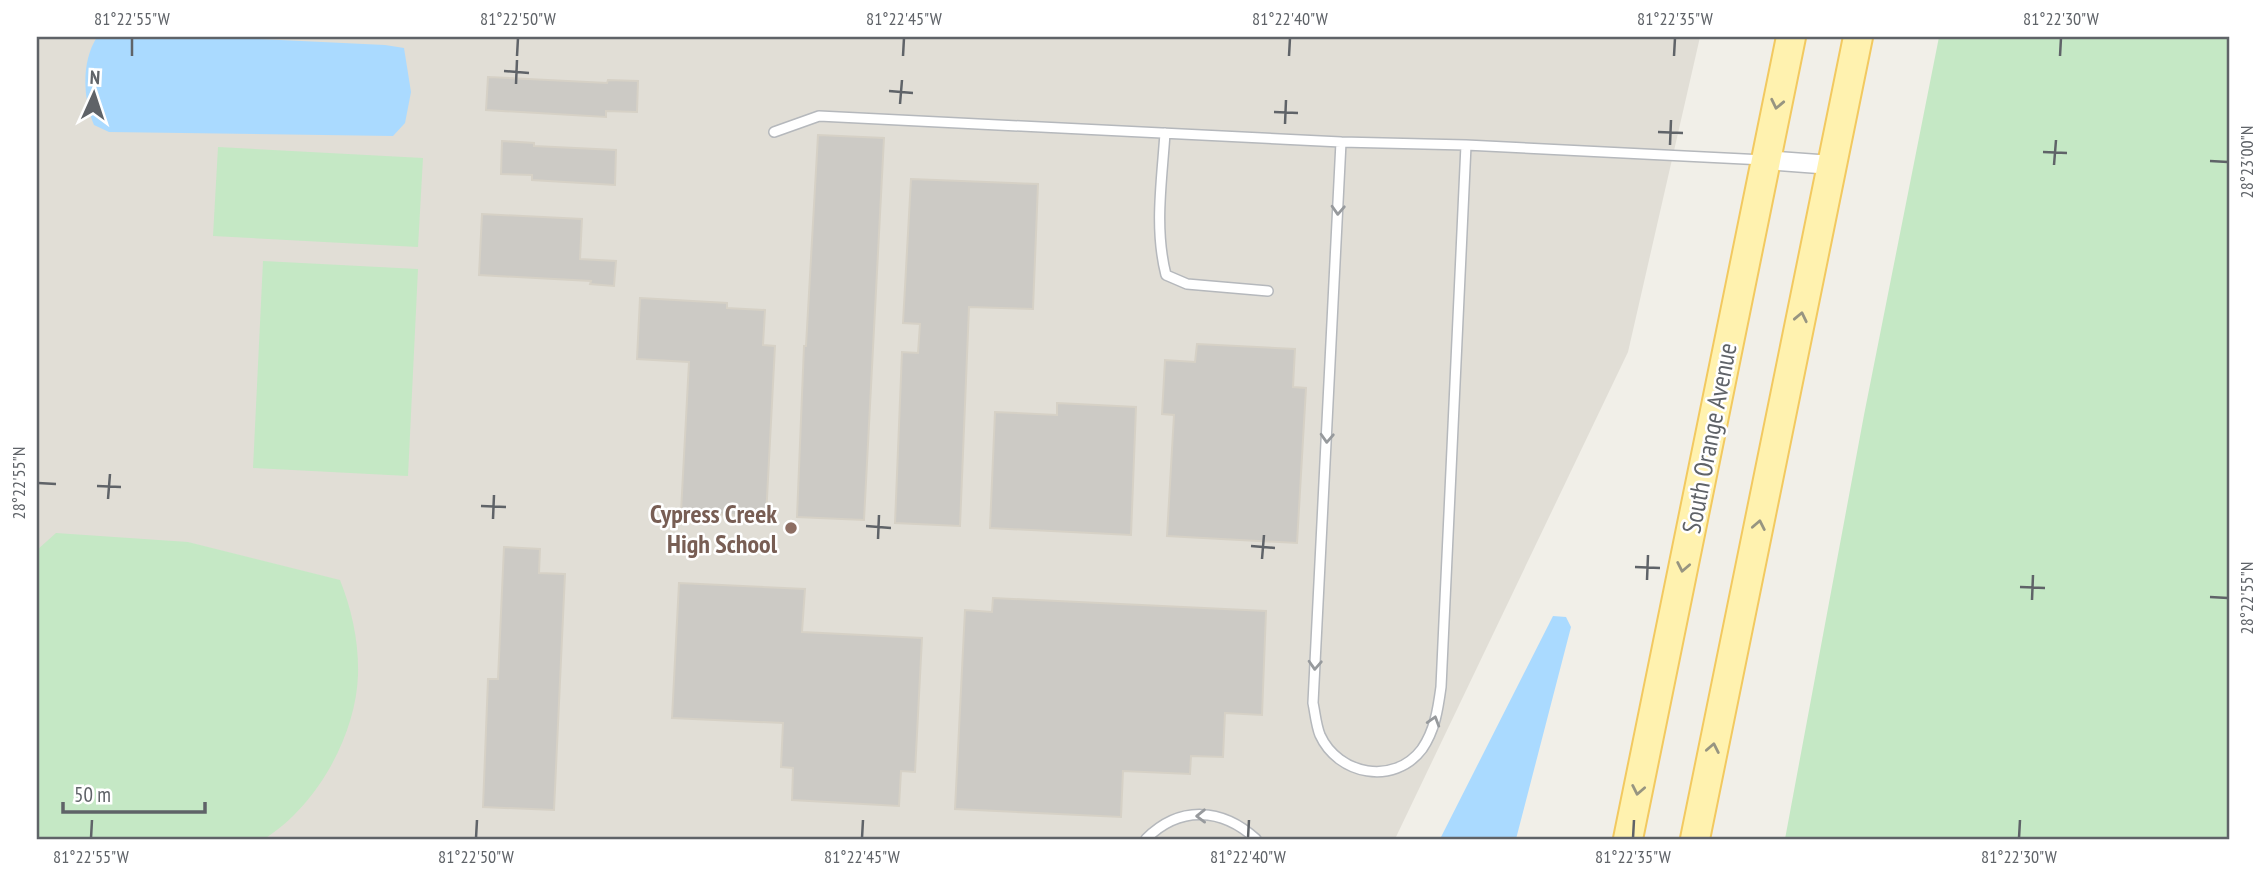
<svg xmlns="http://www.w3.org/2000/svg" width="2266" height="876" viewBox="0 0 2266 876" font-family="'PT Sans Narrow',sans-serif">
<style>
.education{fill:#e1ded6}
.green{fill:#c5e8c5}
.water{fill:#aadaff}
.building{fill:#cccac5;stroke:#d6d1c6;stroke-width:2}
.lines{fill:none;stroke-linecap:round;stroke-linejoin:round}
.service-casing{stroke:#b5b8bc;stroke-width:12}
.minor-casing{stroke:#b5b8bc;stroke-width:21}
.primary-casing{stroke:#f2c960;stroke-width:32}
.service{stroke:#fff;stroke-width:9}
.minor{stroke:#fff;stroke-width:18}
.primary{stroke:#fff2af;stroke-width:28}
.oneway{stroke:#979581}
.oneway2{stroke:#979a9d}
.ticks{fill:none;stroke:#5f6368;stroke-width:2.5}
.education-dot{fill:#8d6e63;stroke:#fff;stroke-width:2.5}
.labels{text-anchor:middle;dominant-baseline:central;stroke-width:5;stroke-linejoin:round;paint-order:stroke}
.street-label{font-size:26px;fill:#5f6368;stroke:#fff}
.education-label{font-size:26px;font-weight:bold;fill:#785e54;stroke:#fff;text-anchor:end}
.neatline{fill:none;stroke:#5f6368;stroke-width:2.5}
.ticks-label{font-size:18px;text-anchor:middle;fill:#5f6368}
</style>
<rect width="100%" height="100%" fill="#f1efe8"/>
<path class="education" d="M37,37H1700L1628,352L1395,839H37Z"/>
<path class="green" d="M1939,37H2229V839H1785L1864,415Z
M218,147L423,158L418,247L213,236Z
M263,261L418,269L408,476L253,468Z
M56,533L188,542L340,580C352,610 359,643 358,675C356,736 316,807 264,839H39L37,820V550Z"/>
<path class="water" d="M97,37H217L385,45L404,48L411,92L405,123L393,136L109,132L94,125C83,99 81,62 97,37Z
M1553,616L1566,617L1571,627L1516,839H1440Z"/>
<path class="building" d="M488,77L607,83L608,80L638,81L637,112L606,111V117L486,110Z
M818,135L884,138L864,520L797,517L804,346H806Z
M502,141L534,143V146L616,150L615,185L532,180V175L501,174Z
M911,179L1038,184L1033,309L969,307L960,526L895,523L902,352L918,353L920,324L903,323Z
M482,214L582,219L580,259L616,261L614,286L590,284L591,281L479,275Z
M640,298L727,303V308L765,310L763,345L775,346L766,517L681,512L689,362L637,359Z
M1197,344L1295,349L1293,387L1306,388L1297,543L1167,536L1174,415L1162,414L1165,360L1195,362Z
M1057,403L1136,407L1131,535L990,528L995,412L1057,415Z
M504,547L540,549L539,573L565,574L554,810L483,807L488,679H498Z
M679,583L805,589L802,632L922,638L915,772L901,771L899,806L792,800L793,768L781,767L783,723L672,718Z
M993,598L1266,611L1262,715L1225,713L1223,757L1191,756L1190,774L1123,771L1121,817L955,809L965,610L992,612Z"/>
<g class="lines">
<g class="service-casing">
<path id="service" d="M774,132L819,116L1341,142L1466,145L1764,160
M1165,133C1162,180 1154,228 1166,275L1187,284L1268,291
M1341,142L1313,703C1315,712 1316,725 1320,735C1338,775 1394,786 1422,749C1435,730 1438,709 1441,687L1466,145
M1146,839C1180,805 1222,808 1256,839"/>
</g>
<g class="minor-casing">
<path id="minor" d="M1766,160L1832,165"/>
</g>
<g class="primary-casing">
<path id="primary" d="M1628,839L1791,37
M1695,839L1858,37"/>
</g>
<use href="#service" class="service"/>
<use href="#minor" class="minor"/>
<use href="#primary" class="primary"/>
</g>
<defs><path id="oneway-chevron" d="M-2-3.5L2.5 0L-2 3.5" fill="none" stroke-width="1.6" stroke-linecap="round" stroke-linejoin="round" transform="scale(1.75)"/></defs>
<g class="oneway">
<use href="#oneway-chevron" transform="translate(1777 104) rotate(102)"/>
<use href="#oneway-chevron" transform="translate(1801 317) rotate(-78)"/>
<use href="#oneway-chevron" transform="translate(1759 525) rotate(-79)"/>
<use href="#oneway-chevron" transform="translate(1683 567) rotate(101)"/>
<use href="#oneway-chevron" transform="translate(1713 748) rotate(-79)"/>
<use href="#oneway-chevron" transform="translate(1638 790) rotate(101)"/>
</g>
<g class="oneway2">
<use href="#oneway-chevron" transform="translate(1338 210) rotate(93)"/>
<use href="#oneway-chevron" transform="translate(1327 438) rotate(93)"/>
<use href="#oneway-chevron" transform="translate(1315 665) rotate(93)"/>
<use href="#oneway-chevron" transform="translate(1434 721) rotate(-73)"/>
<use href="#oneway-chevron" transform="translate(1201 816) rotate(179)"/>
</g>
<path class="ticks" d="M132,56V38M517,56L518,38M903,56L904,38M1289,56L1290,38M1674,56L1675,38M2060,56L2061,38M504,71L529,73M516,84L517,60M889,91L913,93M900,104L902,80M1274,112L1298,113M1285,124L1286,100M1658,132L1683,133M1670,145L1671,120M2043,152L2067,153M2210,161L2228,162M2054,165L2056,140M38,483L56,484M97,486L121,487M108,499L110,474M481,506L506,507M493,519L494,495M866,526L891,528M878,539L879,515M1251,546L1275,548M1262,559L1264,535M1635,567L1660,568M1647,580L1648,555M2020,587L2045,588M2210,597L2228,598M2032,600L2033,575M91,838L92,820M476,838L477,820M862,838L863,820M1248,838L1249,820M1633,838L1634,820M2019,838L2020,820"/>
<circle class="education-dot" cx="791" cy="528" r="7"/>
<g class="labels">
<g class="street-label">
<text transform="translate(1709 438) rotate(-79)">South Orange Avenue</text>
</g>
<g class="education-label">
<text x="777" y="513">Cypress Creek<tspan x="777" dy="30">High School</tspan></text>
</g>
</g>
<rect width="2266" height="876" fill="none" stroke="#ffffff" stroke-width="77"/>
<g transform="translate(94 94) rotate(3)" stroke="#ffffff" stroke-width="5" paint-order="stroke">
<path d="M0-5L12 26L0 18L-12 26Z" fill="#5f6368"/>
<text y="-10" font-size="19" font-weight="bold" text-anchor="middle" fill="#5f6368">N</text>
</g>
<path d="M63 802v10h142v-10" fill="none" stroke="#5f6368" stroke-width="3.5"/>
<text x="74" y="802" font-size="21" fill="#5f6368" stroke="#ffffff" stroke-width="5" paint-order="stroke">50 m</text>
<rect x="38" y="38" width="2190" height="800" class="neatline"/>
<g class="ticks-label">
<text x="132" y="25">81°22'55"W</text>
<text x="518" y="25">81°22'50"W</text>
<text x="904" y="25">81°22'45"W</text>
<text x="1290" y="25">81°22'40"W</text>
<text x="1675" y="25">81°22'35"W</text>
<text x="2061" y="25">81°22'30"W</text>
<text transform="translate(2247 162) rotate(-90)" y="6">28°23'00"N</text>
<text transform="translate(19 483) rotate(-90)" y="6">28°22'55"N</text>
<text transform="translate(2247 598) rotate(-90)" y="6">28°22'55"N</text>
<text x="91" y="863">81°22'55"W</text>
<text x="476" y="863">81°22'50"W</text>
<text x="862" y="863">81°22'45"W</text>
<text x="1248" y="863">81°22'40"W</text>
<text x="1633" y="863">81°22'35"W</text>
<text x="2019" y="863">81°22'30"W</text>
</g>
</svg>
